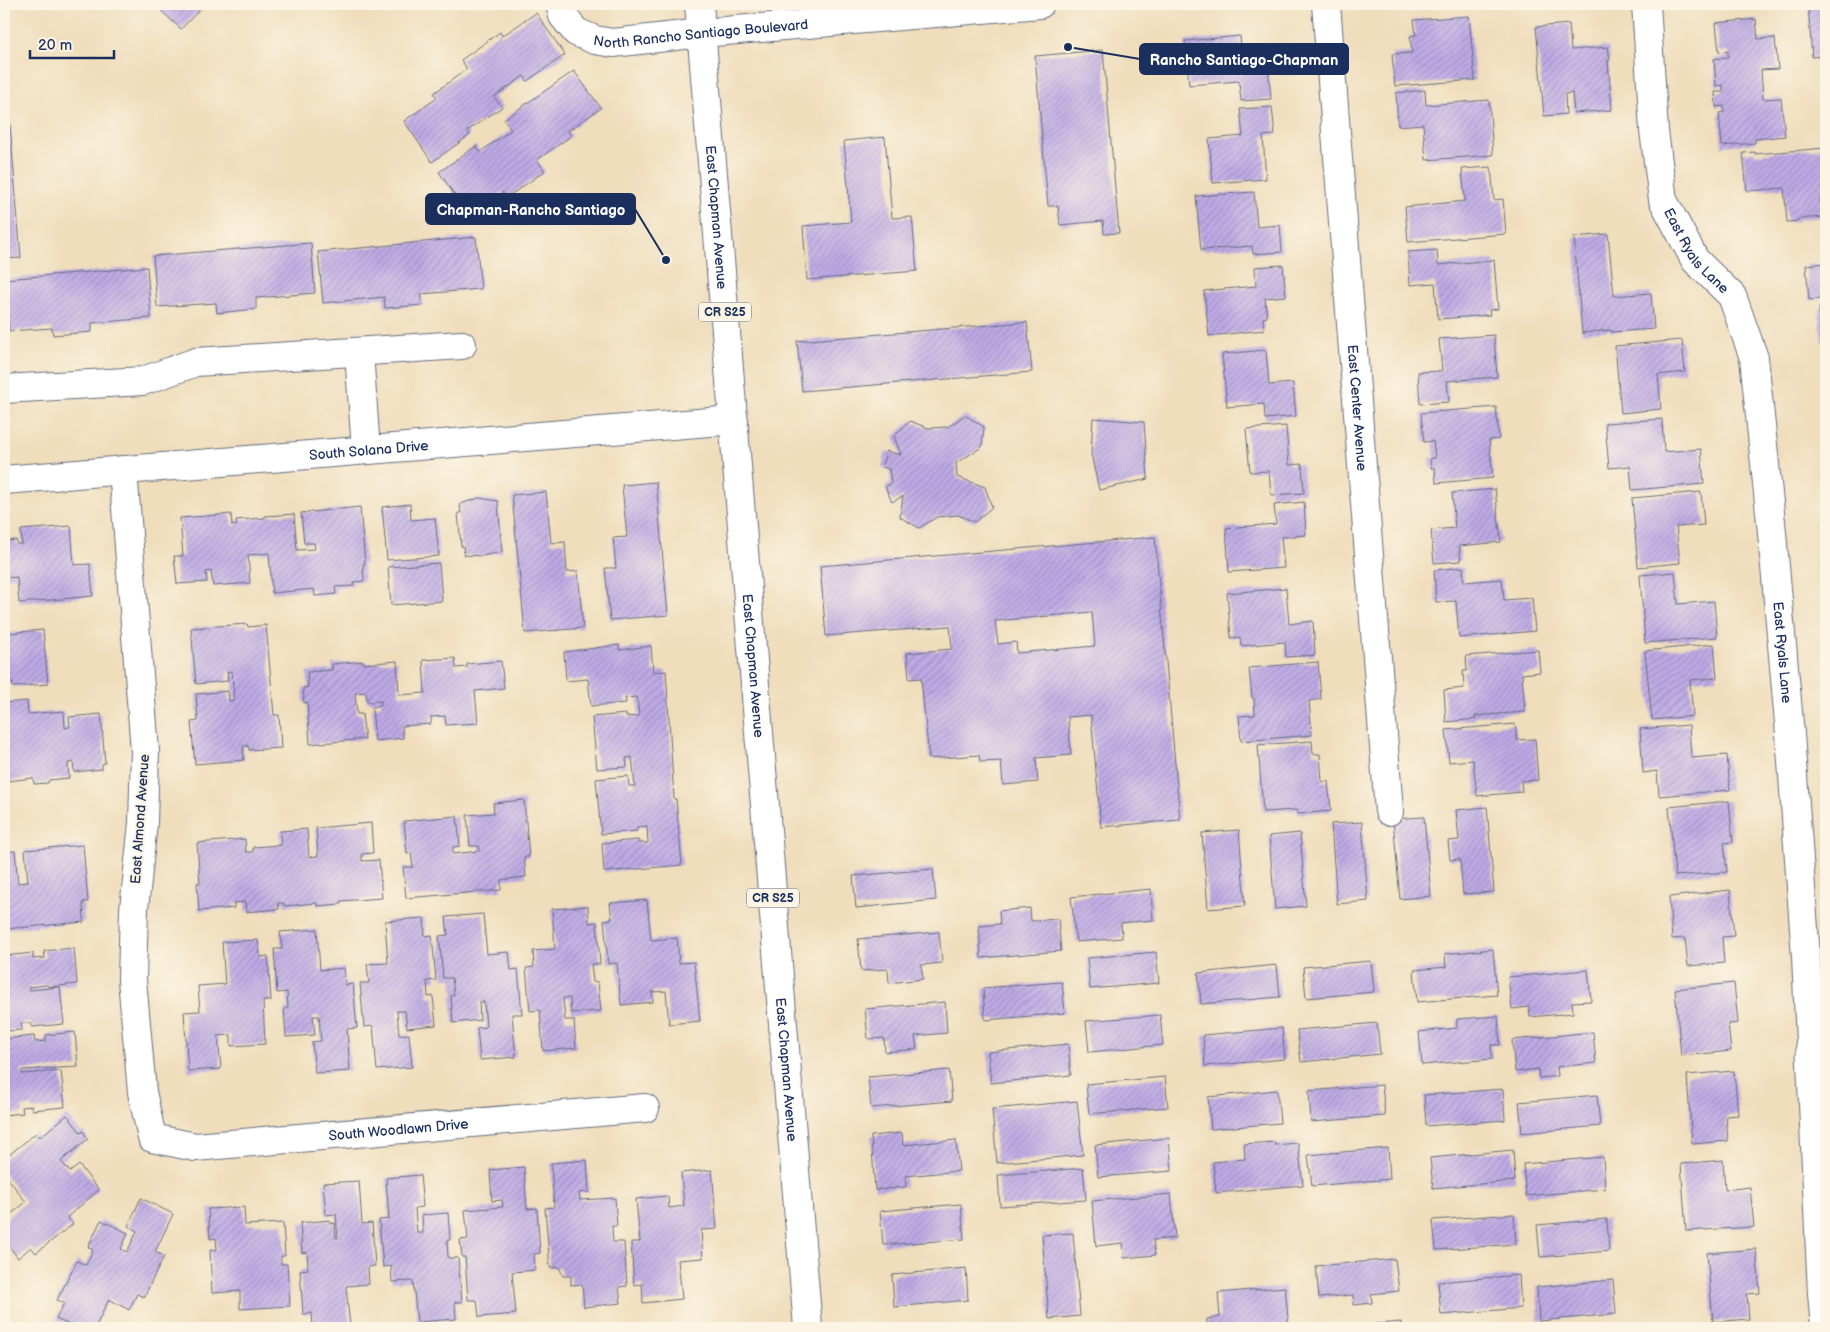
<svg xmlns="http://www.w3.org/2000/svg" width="1830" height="1332" viewBox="0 0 1830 1332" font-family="'Balsamiq Sans',sans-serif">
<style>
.building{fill:url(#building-hatch);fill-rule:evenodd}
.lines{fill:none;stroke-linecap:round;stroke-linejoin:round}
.minor-casing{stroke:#656c7f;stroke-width:30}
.major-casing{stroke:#656c7f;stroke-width:30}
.minor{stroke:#fff;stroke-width:28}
.major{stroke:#fff;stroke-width:28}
.labels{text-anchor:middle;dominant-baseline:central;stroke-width:4;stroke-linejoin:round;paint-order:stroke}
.shield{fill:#fcf5e5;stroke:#5e6a86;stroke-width:1}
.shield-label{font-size:12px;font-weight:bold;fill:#1b2f5e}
.street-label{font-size:14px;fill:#1b2f5e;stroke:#fcf5e5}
.leader{fill:none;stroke:#1b2f5e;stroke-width:2}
.callout-dot{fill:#1b2f5e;stroke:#fcf5e5;stroke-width:2}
.callout{fill:#1b2f5e;stroke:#1b2f5e;stroke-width:2}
.callout-label{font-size:15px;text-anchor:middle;font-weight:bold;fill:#fff}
</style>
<defs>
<pattern id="building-hatch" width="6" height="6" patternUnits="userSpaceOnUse" patternTransform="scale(1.25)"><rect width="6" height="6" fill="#bfabe6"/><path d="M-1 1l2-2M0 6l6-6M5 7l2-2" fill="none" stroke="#9a8cbe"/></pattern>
</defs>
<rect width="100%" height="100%" fill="#fcf5e5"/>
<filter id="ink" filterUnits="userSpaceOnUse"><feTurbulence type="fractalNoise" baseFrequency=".02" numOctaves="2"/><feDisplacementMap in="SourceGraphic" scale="10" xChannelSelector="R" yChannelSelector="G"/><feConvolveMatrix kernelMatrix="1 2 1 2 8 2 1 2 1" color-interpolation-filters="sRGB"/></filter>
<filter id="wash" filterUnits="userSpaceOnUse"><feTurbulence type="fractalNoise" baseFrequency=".0096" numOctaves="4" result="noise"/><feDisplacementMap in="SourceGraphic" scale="20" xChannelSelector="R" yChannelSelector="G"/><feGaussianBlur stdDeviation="1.12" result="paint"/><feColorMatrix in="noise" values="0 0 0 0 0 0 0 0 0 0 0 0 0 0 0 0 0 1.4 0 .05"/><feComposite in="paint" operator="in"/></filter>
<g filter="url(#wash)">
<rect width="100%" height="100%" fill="#efddbb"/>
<g id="blocks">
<path class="building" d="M154,4H205L181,29Z
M1826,4V55L1812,57L1808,5Z
M536,13L565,55L527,81L524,76L494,97L502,107L467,131L470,135L432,162L404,121L437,98L434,93L467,69L461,60L500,32L502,36Z
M1469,16L1475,80L1395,86L1392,54L1412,53L1410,36L1416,35L1414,20Z
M1756,19L1758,39L1775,38L1778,69L1761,70L1763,99L1781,98L1785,136L1755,139V143L1722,146L1719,113L1724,112V106L1716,107L1715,92H1723V85L1716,86L1714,59L1728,57V51L1719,52L1716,23Z
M1569,24L1571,50L1608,47L1610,60H1608L1612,110L1574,113L1572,93L1565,94L1566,114L1544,116L1536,27Z
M1240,36L1243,68L1268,66L1271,99L1241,101L1239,81L1189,85L1185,41Z
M1103,50L1119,233L1104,234L1103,221L1060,225L1058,206H1048L1035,56Z
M574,71L601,108L568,131L571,136L537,160L545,171L506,198L503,192L469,216L439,172L476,146L480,152L511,130L504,119Z
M1425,90L1426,105L1489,100L1493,155L1426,160L1423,124L1398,126L1396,93Z
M8,100L21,258L4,259V101Z
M1272,107L1275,135L1263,136L1266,179L1213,183L1209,139L1243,136L1240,109Z
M885,137L892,218L912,217L917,271L807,280L803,226L851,222L844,141Z
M1826,148V198L1820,199L1822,217L1798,219L1799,221L1787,222L1784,188L1747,191L1743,153L1755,152V154Z
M1491,167L1494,200L1503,199L1506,234L1408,242L1405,207L1465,201L1462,169Z
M1254,192L1257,227L1280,225L1282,252L1253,254L1252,246L1201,250L1196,196Z
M1608,234L1614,296L1651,293L1654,329L1611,332V330L1582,333L1574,237Z
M476,237L481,289L421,294L423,305L385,308L384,297L323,303L318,252Z
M311,243L315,293L256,298V309L217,313L216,303L157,307L153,256Z
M1437,250L1438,265L1494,260L1498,309L1489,310L1490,315L1438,319L1435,283L1410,285L1408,252Z
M1826,263V296H1820V299L1809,300L1806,265Z
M1283,265L1286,296L1265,298L1267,317L1263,318L1264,330L1209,336L1204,291L1256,286L1255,267Z
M147,267L151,318L92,323V332L53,335L52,328L9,331L5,279Z
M1826,307V341L1822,342L1819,308Z
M1027,322L1032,372L802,391L797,341Z
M1494,335L1497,377L1447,381L1449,402L1420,404L1418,372L1442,371L1439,339Z
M1682,340L1685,372L1658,375L1661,409L1621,413L1615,346Z
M1266,350L1269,385L1293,383L1296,416L1265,419L1264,404L1227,407L1222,354Z
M1496,407L1499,439L1489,440L1493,478L1436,483L1435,468H1431L1430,458H1435L1433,441L1424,442L1421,413Z
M965,415L984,427L982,447L956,463L957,477L985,487L992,507L975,522L958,515L937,517L919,528L900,517L903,496L892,502L885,487L891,483L889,469L882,467L886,451L901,455L894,436L910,421L928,428L948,427Z
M1093,418L1144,422L1148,479L1099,490L1091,454Z
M1662,419L1664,452L1701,449L1704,484L1632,490L1630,466L1609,468L1605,423Z
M1286,426L1289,465L1302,464L1304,493L1271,495L1269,471L1250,472L1246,429Z
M656,482L668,615L610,620L605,568H616L613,538L627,537L622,485Z
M1495,489L1501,542L1459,546L1461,561L1434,563L1431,530L1455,528L1452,493Z
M546,492L551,543L565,542L567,572L578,571L583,628L525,633L512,495Z
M1701,492L1704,525L1676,527L1680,563L1638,567L1632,498Z
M479,498L498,501L502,552L482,556L464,555L463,546H461L458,513H461L460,504Z
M1304,502L1306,535L1281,537L1284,568L1229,572L1226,528L1276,524L1274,505Z
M410,504L411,520L435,518L439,556L387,560L382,507Z
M360,507L365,564H363L364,581L353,582L354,586L335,587L336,594L315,596L314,589L272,593L269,553L248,555L250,583L213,586L211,571L206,572L207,582L177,584L174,556H183L180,518L231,514L232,526L237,525L236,520L265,518V516L294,514L297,550L315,549L314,543H304L301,513Z
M71,526L74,565L90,564L93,596L19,603L17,577L4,578V541L16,540L17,544H22L21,530Z
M1155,537L1180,820L1101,827L1091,715L1068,717L1071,755L1036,758L1038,782L1003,785L1001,761L980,762L979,755L929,759L921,678L909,679L907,653L952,649L950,626L826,636L820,566ZM1092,612L1095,646L1017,653L1016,642L998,644L995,621Z
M439,563L442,601L391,605L388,567Z
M1463,567L1464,582L1502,579L1504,600L1532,598L1535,631L1459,638L1456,601L1436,602L1434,570Z
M1675,572L1678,604L1714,601L1717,637L1645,643L1640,575Z
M1286,588L1289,624L1313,621L1315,655L1286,657L1285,642L1241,646L1240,637L1231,638L1227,593Z
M247,624L248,627L266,625L274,715H279L281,748L249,750L248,746H243L244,760L195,764L191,722L198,721L196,694L228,691L229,701L234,700L232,671L227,672L228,681L196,684L191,628Z
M43,630L48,684L13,687V683H4V637L9,636V633Z
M1714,644L1717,678L1690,680L1693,716L1652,720L1645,651Z
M619,645V650L651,646L653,672L666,671L674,799H676L682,865L604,872L602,843L638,840L639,843H648L647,826L637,827V831L601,834L596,779L628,776L629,786H635L632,757L626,758L627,767L597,769L592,717L626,714V717L639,716L637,697L625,698L626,703L591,706L588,679L566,681L564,652Z
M1538,650L1540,672L1522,674L1525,712L1475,716L1476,719L1446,722L1444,690L1464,688L1463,671H1467L1466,656Z
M455,658L456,668L467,667V664L501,661L504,688L475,691L478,723L446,725L445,716L431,717V724L402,726L403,738L375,741L372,707L381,706V701L367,702L366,692L355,693L357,714H362L365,739L310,744L307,702L304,703L303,688L308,687L307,672L332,670V664L364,661V664L397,661L399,695L425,693L423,660Z
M1318,662L1321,699L1309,701L1312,735L1241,741L1239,716L1255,715L1254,698H1252L1249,668Z
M27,701L28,714L64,711L65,728L70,727L69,717L101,714L105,763L102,764V769L74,772L73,762L68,763L69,778L49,780L48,783L34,784L33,778L7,781L4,747H8L7,732H4V703Z
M1515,724L1517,740L1535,739L1538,780L1521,781L1522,792L1477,796L1473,760L1449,762L1446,730Z
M1689,725L1691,758L1727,755L1730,790L1659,796L1657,771L1643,773L1640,729Z
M1312,741L1313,754H1320L1322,782L1328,781L1331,811L1298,814L1297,810L1263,812L1258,745Z
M524,800L529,857H524L526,877L501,880V890L406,898L403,867H413L411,853L407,854L404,821L457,816L460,846L453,847V854L479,851V846H470L467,815L494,813L493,803Z
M1729,801L1733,842L1724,843L1727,872L1675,876L1669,807Z
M1487,807L1494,892L1463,894L1460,859L1450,860L1448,841L1459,840L1456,810Z
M1424,817L1431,896L1400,899L1393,819Z
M1362,822L1368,901L1337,904L1331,824Z
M371,823L373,853L362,854V861L379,860L382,898L341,901V904L317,906V903L284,906V903H278L279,909L246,912L245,902L234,903V908L199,911L197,883H200L197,843L245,839L246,852H253V847L281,845L280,831L307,829L309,857L318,856L316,828Z
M1239,830L1245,906L1208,909L1202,833Z
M1300,833L1306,906L1275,909L1269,836Z
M83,845L88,902H83L84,922L4,929V852L15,851L18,883L28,882L25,850Z
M933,869L936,900L856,908L853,876Z
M1151,889L1153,920L1121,923L1122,938L1076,942L1071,897Z
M1730,890L1734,936L1722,937L1724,963L1688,966L1685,938L1672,939L1669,897Z
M647,900L651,940L677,938L679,963L694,962L700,1021L669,1024L666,991L652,992L653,1002L621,1005L617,963L608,964L604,920L612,919L610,903Z
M588,906L589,923L597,922L600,964H591L593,982H598L601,1011L571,1013L570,998H563L565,1020H574L576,1048L543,1051L540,1010L530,1011L526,968L534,967L533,951L555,949L552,909Z
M1030,908L1031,921L1058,919L1061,951L981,958L979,926L1000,924L999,911Z
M483,914L487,954L509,952L511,970L518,969L522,1014H512L516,1057L480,1060L477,1028L486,1027L484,1002H479L480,1020L453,1023L451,996L454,995L452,978H443L439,936L448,935L446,917Z
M424,918L425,936L432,935L436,980L427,981L428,997L433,996L436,1025L407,1028L405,1011H397L399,1035L409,1034L412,1067L377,1070L373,1026L364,1027L360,983H369L367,964L388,963L385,921Z
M317,929L320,970L344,968L345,985L353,984L357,1028L347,1029L350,1071L315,1073L312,1042L321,1041L319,1016H313L315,1035L286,1037L284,1009L288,1008L287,992L277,993L274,949H282L280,932Z
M939,932L942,963L921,965L923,979L889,983L888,969L861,971L858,939Z
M258,940L260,957L268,956L271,1001H263L265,1044L231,1046V1035L218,1036L221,1069L188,1071L184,1012L200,1011L198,986L225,984L222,942Z
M74,948L77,984L48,987L47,985L29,987V990L60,987L64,1024L32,1027L31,1023H21L22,1030L4,1031V956L33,953V959L45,958L44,951Z
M1493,949L1497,995L1417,1002L1414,970L1446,967L1445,954Z
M1156,952L1159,983L1090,989L1087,958Z
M1371,961L1374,992L1306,998L1303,967Z
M1277,965L1280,997L1201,1004L1198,973Z
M1588,970L1591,1001L1572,1002L1573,1013L1530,1017L1529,1007L1512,1009L1508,977Z
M1062,982L1065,1013L985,1020L983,988Z
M1734,983L1738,1023L1728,1024L1731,1051L1681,1056L1675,989Z
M945,1002L947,1033L915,1036L917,1049L885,1052L884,1038L868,1039L865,1009Z
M1160,1015L1163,1045L1089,1052L1086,1021Z
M1498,1016L1500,1045H1491L1492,1059L1422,1065L1419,1032L1457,1028V1019Z
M1377,1023L1380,1054L1301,1062L1297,1030Z
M1282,1028L1285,1059L1205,1066L1203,1035Z
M75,1032L78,1067L22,1070V1074L61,1071L65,1107L32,1110V1106L22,1107L23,1113L4,1115V1039L34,1036L35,1042L46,1041V1035Z
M1593,1032L1596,1063L1557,1067L1558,1076L1539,1078L1538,1069L1515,1072L1512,1040Z
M1068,1044L1071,1075L991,1083L988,1052Z
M949,1070L952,1101L871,1108L868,1077Z
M1734,1071L1738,1115L1726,1116L1728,1141L1692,1144L1687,1075Z
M1165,1077L1168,1107L1089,1114L1086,1084Z
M1382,1085L1385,1116L1311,1122L1309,1091Z
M1503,1089L1505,1120L1426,1126L1424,1095Z
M1277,1090L1280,1123L1211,1129L1208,1097Z
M1597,1095L1600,1126L1522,1133L1519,1102Z
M1077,1101L1083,1155L997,1163L992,1109Z
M67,1115L81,1133L83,1131L88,1139L61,1161L70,1172L79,1165L99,1190L67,1217L73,1224L36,1253L31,1247L18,1258L4,1240V1220L26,1202L4,1173V1159L36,1133L40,1137Z
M902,1133L903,1145L956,1140L959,1171L905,1176L906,1187L875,1190L871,1136Z
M1169,1138L1172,1171L1098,1177L1095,1145Z
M1275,1142V1145L1298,1143L1303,1185L1216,1193L1213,1162L1245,1159L1244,1144Z
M1388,1148L1390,1179L1312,1186L1308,1155Z
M1513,1150L1515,1181L1433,1188L1430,1158Z
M1603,1157L1605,1189L1526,1196L1523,1164Z
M587,1160L589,1192L579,1193L580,1200L615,1198L617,1226H612L613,1242H624L627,1286L619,1287L621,1303L584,1307L582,1284L571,1285V1276H563L559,1267L550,1268L545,1208L554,1207L551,1163Z
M1723,1160L1725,1190L1750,1187L1754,1227L1686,1231L1681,1164Z
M524,1167L527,1209L537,1208L540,1253L534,1254L535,1270L512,1272L516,1314L479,1317L477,1300H468L465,1257H462L460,1240L468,1239L465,1210L503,1207L502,1200L492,1201L490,1170Z
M1083,1168L1086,1200L1000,1206L998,1175Z
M712,1170L717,1229L701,1230L703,1258L678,1260L682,1299L643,1303L642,1284L634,1285L631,1242H640L636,1199L668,1196L669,1208L684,1206L681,1173Z
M420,1175L423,1207L415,1208L417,1233H423L422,1215L448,1213L450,1240H447L448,1258H458L462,1302H455L456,1319L417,1322L413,1281L392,1282L391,1266L383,1267L379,1220L389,1219L386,1178Z
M359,1181L362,1224L372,1223L375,1266L368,1267L369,1284L346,1286L350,1327L313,1328L312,1313L303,1314L300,1270L308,1269L307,1252L302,1253L300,1223L330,1220V1224L335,1223L336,1238H338L336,1214L326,1215L323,1183Z
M1171,1194L1175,1238L1153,1240L1155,1255L1124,1258L1123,1243L1096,1246L1092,1201Z
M141,1198L173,1214L155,1252L164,1256L144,1297L137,1294L129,1310L109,1299L95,1328H76L56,1319L64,1303L57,1300L77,1261L86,1265L93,1250L88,1247L101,1220L128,1233L121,1249L127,1252L137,1231L128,1226Z
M961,1204L964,1239L883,1245L880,1211Z
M244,1207L245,1225L283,1223L285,1256H281V1264H287L290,1306L240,1309V1291L212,1293L210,1250H217L216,1238L210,1239L208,1209Z
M1514,1214L1516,1244L1436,1250L1433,1220Z
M1607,1219L1609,1251L1540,1257L1537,1225Z
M1073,1233L1080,1316L1049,1319L1042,1235Z
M1756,1249L1760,1293L1747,1294L1749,1319L1713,1322L1707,1253Z
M1395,1259L1399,1291L1371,1294L1372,1303L1354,1305L1353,1295L1319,1298L1316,1266Z
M966,1268L968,1300L894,1307L892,1275Z
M1519,1275L1521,1308L1441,1315L1438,1282Z
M1613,1280L1616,1314L1539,1321L1537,1287Z
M1285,1287L1289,1328H1207V1319L1220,1317L1218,1293Z
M1401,1322V1328H1340V1327Z"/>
</g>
</g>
<g filter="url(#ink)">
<use href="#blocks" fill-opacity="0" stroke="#656c7f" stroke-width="1"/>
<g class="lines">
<g class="minor-casing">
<g id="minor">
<path id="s1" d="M560,4L563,16L576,32L595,40L613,43L702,33L1040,4"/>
<path id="s2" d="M1326,4L1389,811"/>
<path id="s3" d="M1646,4L1654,131L1663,200L1695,260L1732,296L1754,358L1771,522L1790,734L1806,957L1822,1293L1825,1328"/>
<path d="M359,352L366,450"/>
<path d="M4,389L143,381L196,362L462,345"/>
<path id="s4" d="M123,470L145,751L143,823L134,909L132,979L142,1092L152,1138L195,1147L645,1108"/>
<path id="s5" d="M4,480L734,420"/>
</g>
</g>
<g class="major-casing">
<g id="major">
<path id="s6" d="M699,4L808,1328"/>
</g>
</g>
<use href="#minor" class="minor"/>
<use href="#major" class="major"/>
</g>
</g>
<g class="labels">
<g class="shield">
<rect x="699" y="302.5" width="52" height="19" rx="4"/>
<rect x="747" y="888.5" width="52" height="19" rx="4"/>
</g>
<g class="shield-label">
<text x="725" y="312">CR S25</text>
<text x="773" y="898">CR S25</text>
</g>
<g class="street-label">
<text stroke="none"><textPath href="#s1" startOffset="160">North Rancho Santiago Boulevard</textPath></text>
<text stroke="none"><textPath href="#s6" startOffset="214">East Chapman Avenue</textPath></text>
<text stroke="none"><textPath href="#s3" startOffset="258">East Ryals Lane</textPath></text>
<text stroke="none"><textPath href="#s2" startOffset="405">East Center Avenue</textPath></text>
<text stroke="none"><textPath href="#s5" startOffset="366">South Solana Drive</textPath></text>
<text stroke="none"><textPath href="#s3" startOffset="678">East Ryals Lane</textPath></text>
<text stroke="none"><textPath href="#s6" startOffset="664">East Chapman Avenue</textPath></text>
<text transform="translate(140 819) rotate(-86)">East Almond Avenue</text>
<text stroke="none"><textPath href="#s6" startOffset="1069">East Chapman Avenue</textPath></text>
<text stroke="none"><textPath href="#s4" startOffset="919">South Woodlawn Drive</textPath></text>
</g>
</g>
<path class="leader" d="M1068 47L1140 59M666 260L635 209"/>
<g class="callout-dot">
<circle cx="1068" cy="47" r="5"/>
<circle cx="666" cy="260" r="5"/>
</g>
<g class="callout">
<rect x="1140" y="44" width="208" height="30" rx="5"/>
<rect x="426" y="194" width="209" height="30" rx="5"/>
</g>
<g class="callout-label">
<text x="1244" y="65">Rancho Santiago-Chapman</text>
<text x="531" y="215">Chapman-Rancho Santiago</text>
</g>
<rect width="1830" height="1332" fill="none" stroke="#fcf5e5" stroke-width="20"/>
<path d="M30 50v8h84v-8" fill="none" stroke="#1b2f5e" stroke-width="2.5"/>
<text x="38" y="50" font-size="15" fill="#1b2f5e" stroke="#fcf5e5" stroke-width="4" paint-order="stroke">20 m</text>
</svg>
